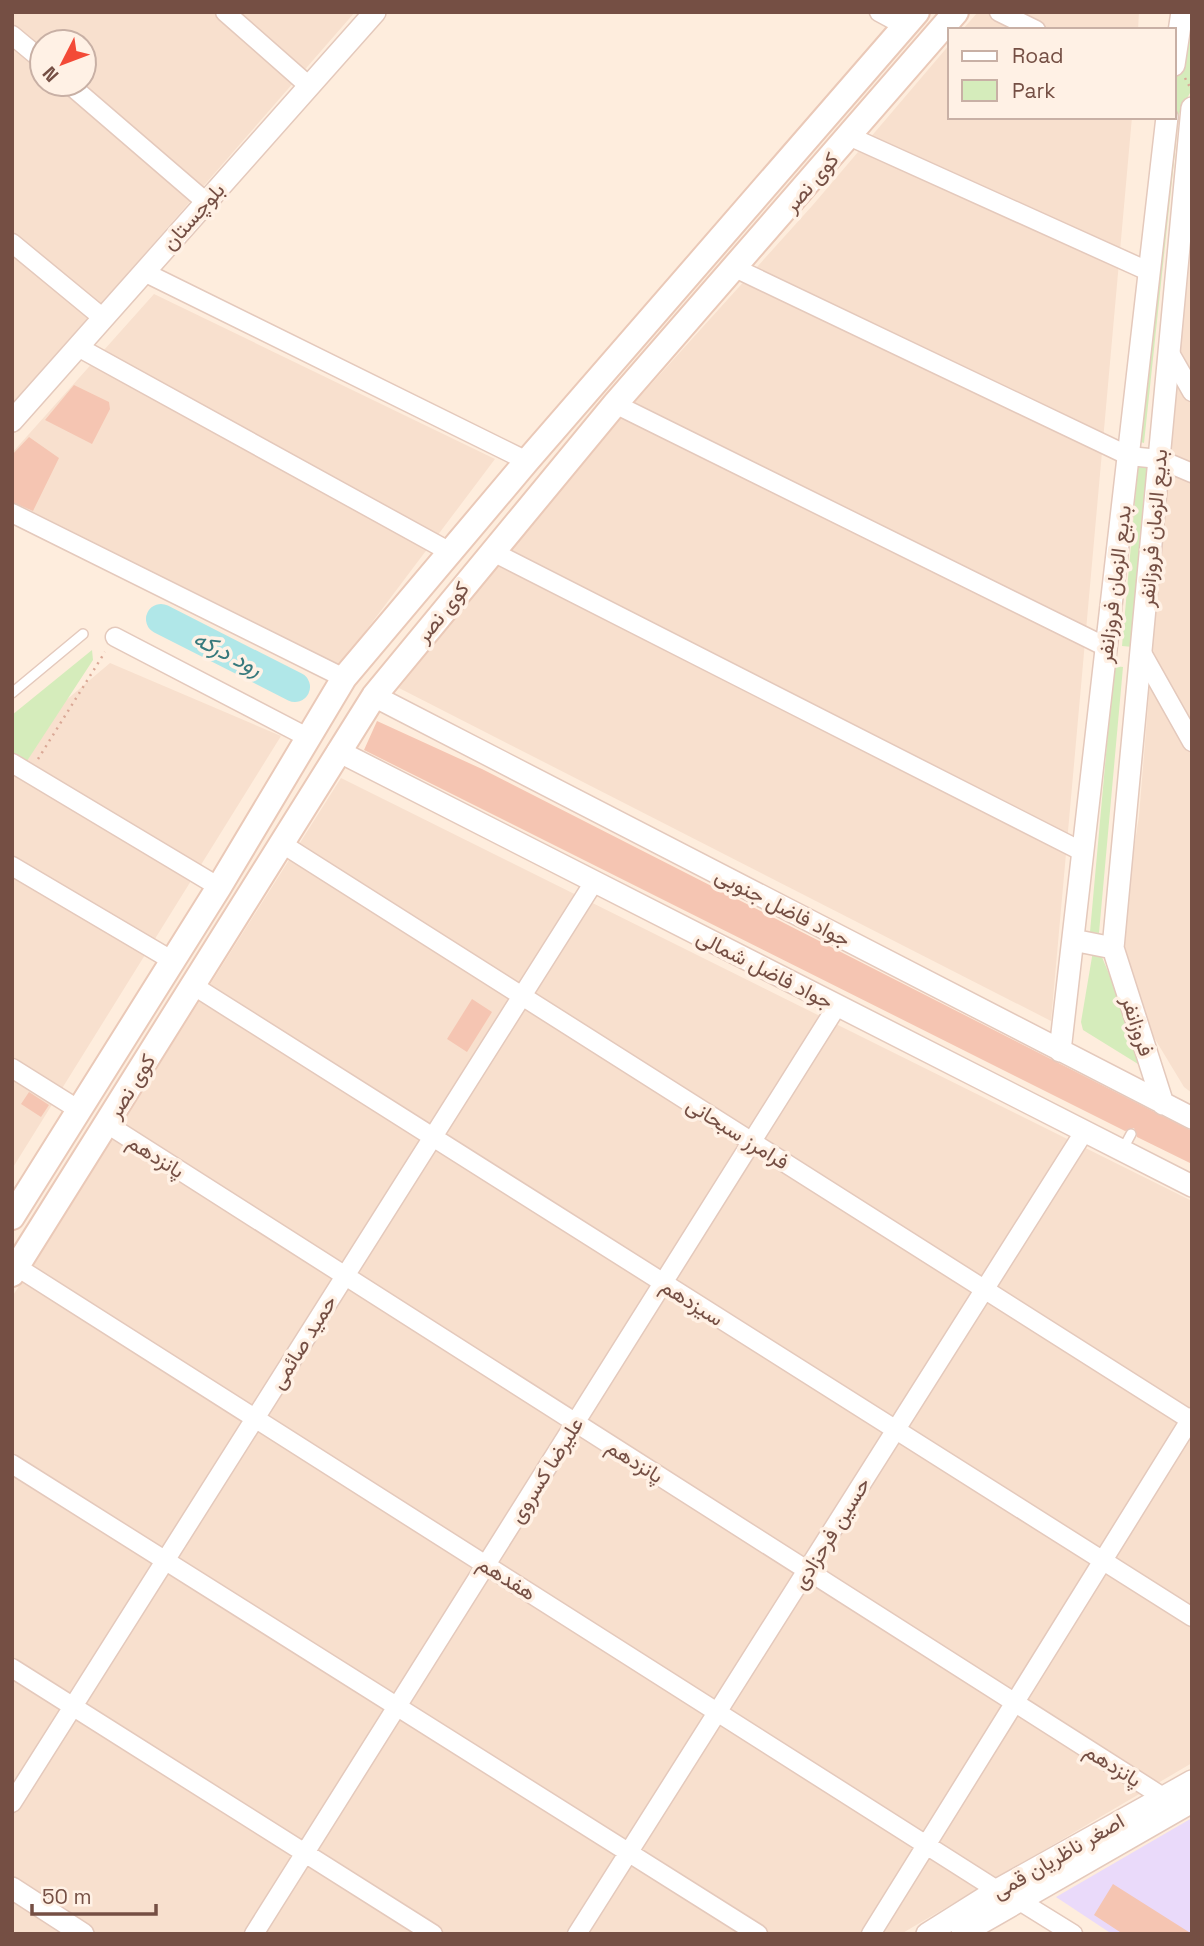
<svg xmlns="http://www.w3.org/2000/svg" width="1204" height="1946" viewBox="0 0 1204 1946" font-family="'Space Grotesk',Vazirmatn,sans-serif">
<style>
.residential{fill:#f8e0ce;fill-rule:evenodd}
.education{fill:#eadafa}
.green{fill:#d5ecbb}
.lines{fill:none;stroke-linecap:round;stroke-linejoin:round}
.river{stroke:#b0e7e8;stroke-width:30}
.building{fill:#f5c5b2}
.service-casing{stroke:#e4c9bc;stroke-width:12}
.minor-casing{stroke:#e4c9bc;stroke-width:21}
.tertiary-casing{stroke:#e4c9bc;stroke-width:24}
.secondary-casing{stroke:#eac9b8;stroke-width:28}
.path{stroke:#daa896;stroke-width:2.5;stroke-dasharray:2 5;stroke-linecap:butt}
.service{stroke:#fff;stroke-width:9}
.minor{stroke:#fff;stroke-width:18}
.tertiary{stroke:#fff;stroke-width:21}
.secondary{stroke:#fff;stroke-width:24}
.labels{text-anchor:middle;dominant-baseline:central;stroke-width:7;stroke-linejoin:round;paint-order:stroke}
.street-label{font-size:21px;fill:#754f44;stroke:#fff1e5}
.water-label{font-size:23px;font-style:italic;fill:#37797c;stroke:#fff1e5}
</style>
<rect width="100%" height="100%" fill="#feeddd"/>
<path class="residential" d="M12,12H355L12,406ZM42,42H84V84H42Z
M978,12H1139L1138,30H962Z
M950,44V117H1132L1051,1021L399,688L588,454L812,206Z
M1192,166V1093L1184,1087L1115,973L1139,816Z
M154,294L495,459L337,669L12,505V453Z
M110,663L281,736L12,1169V746Z
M341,778L1192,1201V1763L901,1934H12V1297Z"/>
<path class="education" d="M1192,1818V1934H1112L1056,1897Z"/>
<path class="green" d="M1192,12V89L1179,114L1144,443L1134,440L1174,117V40Z
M1138,466L1148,467L1133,647L1122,646Z
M92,650L93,660L27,761L12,753V715Z
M1114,666L1123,667L1099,933L1090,932Z
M1099,950L1145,1060L1138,1064L1083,1030L1081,1022L1093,951Z"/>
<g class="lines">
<path class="river" d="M161,619L295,687"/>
</g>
<path class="building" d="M74,385L109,402L110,409L92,444L45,420Z
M29,437L59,458L33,511L12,502V455Z
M377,721L482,769L1192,1131V1164L1137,1137L1134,1128L1125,1131L364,750Z
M472,999L492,1012L467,1052L447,1039Z
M29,1092L49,1105L41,1117L21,1104Z
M1113,1884L1192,1934H1123L1094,1915Z"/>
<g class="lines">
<g class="service-casing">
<path id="service" d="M12,693L83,634
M1123,1149L1131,1134"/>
</g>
<g class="minor-casing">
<path id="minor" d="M225,12L309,86
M879,12L905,26
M999,12L1036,30
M12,35L42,60
M69,84L206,202
M851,137L1150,272
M12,243L103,318
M735,268L1129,456L1159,459L1192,473
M144,272L527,461
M78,347L452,553
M1171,355L1192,392
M615,404L1106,647
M12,513L344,678
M491,551L1083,852
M115,637L307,737
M1142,653L1192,742
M12,763L219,887
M284,845L1192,1421
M12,866L173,961
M194,986L1192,1617
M12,1068L79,1110
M107,1124L1163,1797
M17,1267L997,1890
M12,1464L758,1934
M12,1668L433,1934
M12,1803L594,882
M1018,1900L1073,1934
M254,1934L837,1006
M577,1934L1084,1132
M871,1934L1192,1417"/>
</g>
<g class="tertiary-casing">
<path id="tertiary" d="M1174,65L1182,12
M12,421L375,12
M374,696L1192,1118
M338,751L1192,1186
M1073,940L1113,948
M1060,1051L1167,117
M1163,1104L1113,948L1192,108
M12,1888L83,1934
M927,1934L997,1890L1192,1781
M962,1934L1192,1802"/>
</g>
<g class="secondary-casing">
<path id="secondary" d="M12,1217L219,887L344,678L527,461L917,12
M12,1274L374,696L615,404L956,12"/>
</g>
<path class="path" d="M1185,78L1192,91
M38,759L105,652"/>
<use href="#service" class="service"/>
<use href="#minor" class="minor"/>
<use href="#tertiary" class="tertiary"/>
<use href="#secondary" class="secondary"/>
</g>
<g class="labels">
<g class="street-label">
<text transform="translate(811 182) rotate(-49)">کوی نصر</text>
<text transform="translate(193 216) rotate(-48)">بلوچستان</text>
<text transform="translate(1153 528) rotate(-85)">بدیع الزمان فروزانفر</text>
<text transform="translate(1114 584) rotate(-83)">بدیع‌ الزمان فروزانفر</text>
<text transform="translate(442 612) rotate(-51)">کوی نصر</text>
<text transform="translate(783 907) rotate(27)">جواد فاضل جنوبی</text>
<text transform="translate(765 969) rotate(27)">جواد فاضل شمالی</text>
<text transform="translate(1138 1026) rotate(72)">فروزانفر</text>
<text transform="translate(131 1086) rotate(-58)">کوی نصر</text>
<text transform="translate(738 1133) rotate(32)">فرامرز سبحانی</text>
<text transform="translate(156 1156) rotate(32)">پانزدهم</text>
<text transform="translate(692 1302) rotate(32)">سیزدهم</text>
<text transform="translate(303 1342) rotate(-58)">حمید صائمی</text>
<text transform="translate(635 1461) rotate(32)">پانزدهم</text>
<text transform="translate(546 1470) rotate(-58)">علیرضا کسروی</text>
<text transform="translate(831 1533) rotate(-58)">حسین فرحزادی</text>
<text transform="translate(507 1578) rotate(32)">هفدهم</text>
<text transform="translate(1113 1765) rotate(32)">پانزدهم</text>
<text transform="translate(1058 1856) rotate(-30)">اصغر ناظریان قمی</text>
</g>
<g class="water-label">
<text transform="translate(228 653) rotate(27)">رود درکه</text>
</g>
</g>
<rect width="1204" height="1946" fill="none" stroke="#754f44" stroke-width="28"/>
<rect x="948" y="28" width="228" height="91" fill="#fff1e5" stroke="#c8b0a5" stroke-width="2"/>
<rect x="962" y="51" width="35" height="10" fill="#ffffff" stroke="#c8b0a5" stroke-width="2"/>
<text x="1012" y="63" font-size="21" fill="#754f44">Road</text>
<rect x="962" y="80" width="35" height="21" fill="#d5ecbb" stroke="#c8b0a5" stroke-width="2"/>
<text x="1012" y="98" font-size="21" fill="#754f44">Park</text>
<g transform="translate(63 63) rotate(228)"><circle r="33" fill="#fff1e5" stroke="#c8b0a5" stroke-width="2"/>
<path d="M0-5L12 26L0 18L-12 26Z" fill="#f34a37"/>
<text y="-10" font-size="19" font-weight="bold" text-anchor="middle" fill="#754f44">N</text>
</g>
<path d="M32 1904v10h124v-10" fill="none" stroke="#754f44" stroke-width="3.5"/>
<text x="42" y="1904" font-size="21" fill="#754f44" stroke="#fff1e5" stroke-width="5" paint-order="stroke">50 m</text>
</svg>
